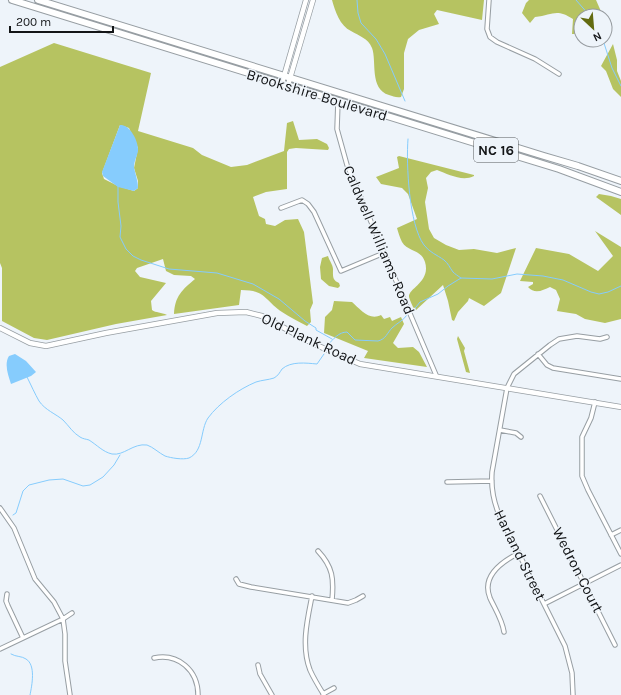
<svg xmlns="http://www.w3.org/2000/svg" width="621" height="695" viewBox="0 0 621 695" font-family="Karla,sans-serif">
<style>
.forest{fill:#b6c361;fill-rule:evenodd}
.water{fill:#86ccfd}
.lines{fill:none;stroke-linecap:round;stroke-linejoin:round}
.stream{stroke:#86ccfd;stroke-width:1}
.street-casing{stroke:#979ea3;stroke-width:5.5}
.secondary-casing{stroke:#979ea3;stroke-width:6}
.highway-casing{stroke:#979ea3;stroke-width:8}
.street{stroke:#fff;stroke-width:3.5}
.secondary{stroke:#fff;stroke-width:4.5}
.highway{stroke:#fff;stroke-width:6}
.labels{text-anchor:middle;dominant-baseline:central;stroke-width:3;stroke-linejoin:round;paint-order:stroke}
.shield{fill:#eef4fa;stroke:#55585b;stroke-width:1}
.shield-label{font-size:14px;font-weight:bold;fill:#131517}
.street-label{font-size:15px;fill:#131517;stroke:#eef4fa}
</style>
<rect width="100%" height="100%" fill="#eef4fa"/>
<path class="forest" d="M332,0H484L482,20L437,10L434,14L439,24L419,30L408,39L404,53V89L401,97C396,98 393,96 389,95C369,89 377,61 372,48C368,38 359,36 351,31C340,26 335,11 332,0Z
M529,0H596L603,16H581V29L577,34H572L573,19C556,8 553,15 535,17L530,23L522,13L526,3Z
M54,43L151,73L138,131L193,148L202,155L231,167L247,165L284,151L287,123L293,121L299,140L317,139L327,144L329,148L328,150L296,148L289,149L287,152V189L266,192L253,197L259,216L265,219L266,224L275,226L285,220L298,219L304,232L313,303L310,310L311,322L307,326C298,321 289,317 282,312C264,300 266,290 241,290L239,305L174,314C175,296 182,290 195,279L191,276L174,275L166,271L163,259L137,268L135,271L140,277L166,283L151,301L152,310C156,313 161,312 167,315L116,324L47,340L34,338L2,321V268L0,263V67ZM120,125L129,128L138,148L134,168L138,181V188L134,191L118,186L104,179L102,173Z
M613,44L617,60V71L621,81V97L613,89L606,71L601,66Z
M399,156L474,175V176C462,182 448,174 437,170L431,172L426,178L428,188L425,202L429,229L434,238L446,245L459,250L474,249L497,253L516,248L501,293L484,306L469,298L468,301L458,312L454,321L452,320L448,301L443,285L415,311C413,307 410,301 409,297C408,288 431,282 425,262C421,249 408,252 402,242C400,238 398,232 397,228L417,219L408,194L402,188L381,184L376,177L399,168L397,157Z
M599,194L611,196L621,199V215L596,197Z
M595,231L621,247V319L605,323L585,319L576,314L557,311L560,299L556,290L550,287C543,290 535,295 528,287L533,284V282L520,281L536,248L569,254L598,271L613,256Z
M328,256C329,260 333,265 333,269C333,276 332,280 339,283L340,286L338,288L329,286L321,279L320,267L322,258Z
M334,301L352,302C360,309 369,321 381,315L384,319L390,317L392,321L401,317L404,324L393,343L398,348L413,347L419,352L427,367L364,358L368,351L324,333L325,317L332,310Z
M458,336L465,348L464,351L470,373L466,372L457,339Z"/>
<path class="water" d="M120,125C130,124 139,142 138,151C137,156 134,162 134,167C135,174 138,180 138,188L134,191L118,187L103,176L102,172Z
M15,354L26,361L36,372L31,376L11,384C8,375 4,364 9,356Z"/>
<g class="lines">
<path class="stream" d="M357,0L358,13L361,23L376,39L385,54L405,101
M576,0L590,16
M603,40L612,68L621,86
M408,139C406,164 409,225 424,245C429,252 437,255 444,260C448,263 450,268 453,272C455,274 458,276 461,278
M118,186V202L121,226L120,237L126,249L133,256L141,260L169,269L217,273L253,284L279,299L305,321L316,328V330L332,339
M412,312L420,302L438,294L448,286L461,278L492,279L517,274L543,276L563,280L591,292L599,294L608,292L621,286
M328,345C333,339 339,332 347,332L355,340L378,341C386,339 387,333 392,328C397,323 403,321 407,315
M27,377C31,385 35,394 39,401C45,410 56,414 63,420C69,426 73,433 80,437C83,439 86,439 89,440C97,445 103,452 112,454C124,456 133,443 147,445C153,447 159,453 165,456C171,458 183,460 189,458C204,451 200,430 208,418C219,403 239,389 256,382C262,380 268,380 274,378C278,376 280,372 282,369C291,361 306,363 317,364L324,354
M13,515L16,513L23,491L29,485L49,480L63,479L83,486L90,485L103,477L114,465L120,455
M11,654C16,657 22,656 26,659C36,665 32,685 30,695"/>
<g class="street-casing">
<path id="street" d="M489,0L487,29L490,37L497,42L535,59L559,74
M338,101L337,129L347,165L436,375
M281,208L302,200L308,204L314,212L341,271L384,253
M538,354L547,365L553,368L621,379
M595,402L591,418L582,437V476L588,490L621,554
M500,430L516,433L521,437
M447,482L492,481
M540,496L615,645
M0,508L14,528L35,579L54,602L63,619L65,634V661L70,695
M611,535L621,530
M318,551C333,567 334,579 332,600
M236,579L239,584L251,587L348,603L356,600L363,596
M7,594L6,601L8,606L23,638
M312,596C307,621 301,646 310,670C314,679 319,687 324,695
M544,604L621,565
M504,632C502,619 495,609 490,598C481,576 503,561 519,553
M0,649L63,619L72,613
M154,658C178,653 198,670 198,695
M258,665L260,674L272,695
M323,694L334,688
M573,695L572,673L565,646L498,512C493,499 491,486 492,472L507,388L514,374L550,345L559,339L577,336L600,339L607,337"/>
</g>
<g class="secondary-casing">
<path id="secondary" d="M282,83L306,0
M288,85L313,0
M0,328L30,343L46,346L106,333L217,313L246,312L262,316L314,344L360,364L621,407"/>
</g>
<g class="highway-casing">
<path id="highway" d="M12,0L559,169L621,192
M38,0L544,156L578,166L621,181"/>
</g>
<use href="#street" class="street"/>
<use href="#secondary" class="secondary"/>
<use href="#highway" class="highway"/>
</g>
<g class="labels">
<rect class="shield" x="474" y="138" width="44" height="24" rx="3"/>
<g class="shield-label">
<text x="496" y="150">NC 16</text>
</g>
<g class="street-label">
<text transform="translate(317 95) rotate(17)">Brookshire Boulevard</text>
<text transform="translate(379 240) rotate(67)">Caldwell Williams Road</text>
<text transform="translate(309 339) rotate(25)">Old Plank Road</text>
<text transform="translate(520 555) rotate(64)">Harland Street</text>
<text transform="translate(578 570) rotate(63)">Wedron Court</text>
</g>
</g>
<g transform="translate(593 28) rotate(154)"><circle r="19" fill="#eef4fa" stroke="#969b9f"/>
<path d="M0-3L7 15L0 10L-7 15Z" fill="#636b10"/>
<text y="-6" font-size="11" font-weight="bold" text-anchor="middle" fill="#131517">N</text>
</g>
<path d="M10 26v6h103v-6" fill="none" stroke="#131517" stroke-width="2"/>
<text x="16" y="26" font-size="12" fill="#131517" stroke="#eef4fa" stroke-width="3" paint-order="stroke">200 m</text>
</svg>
